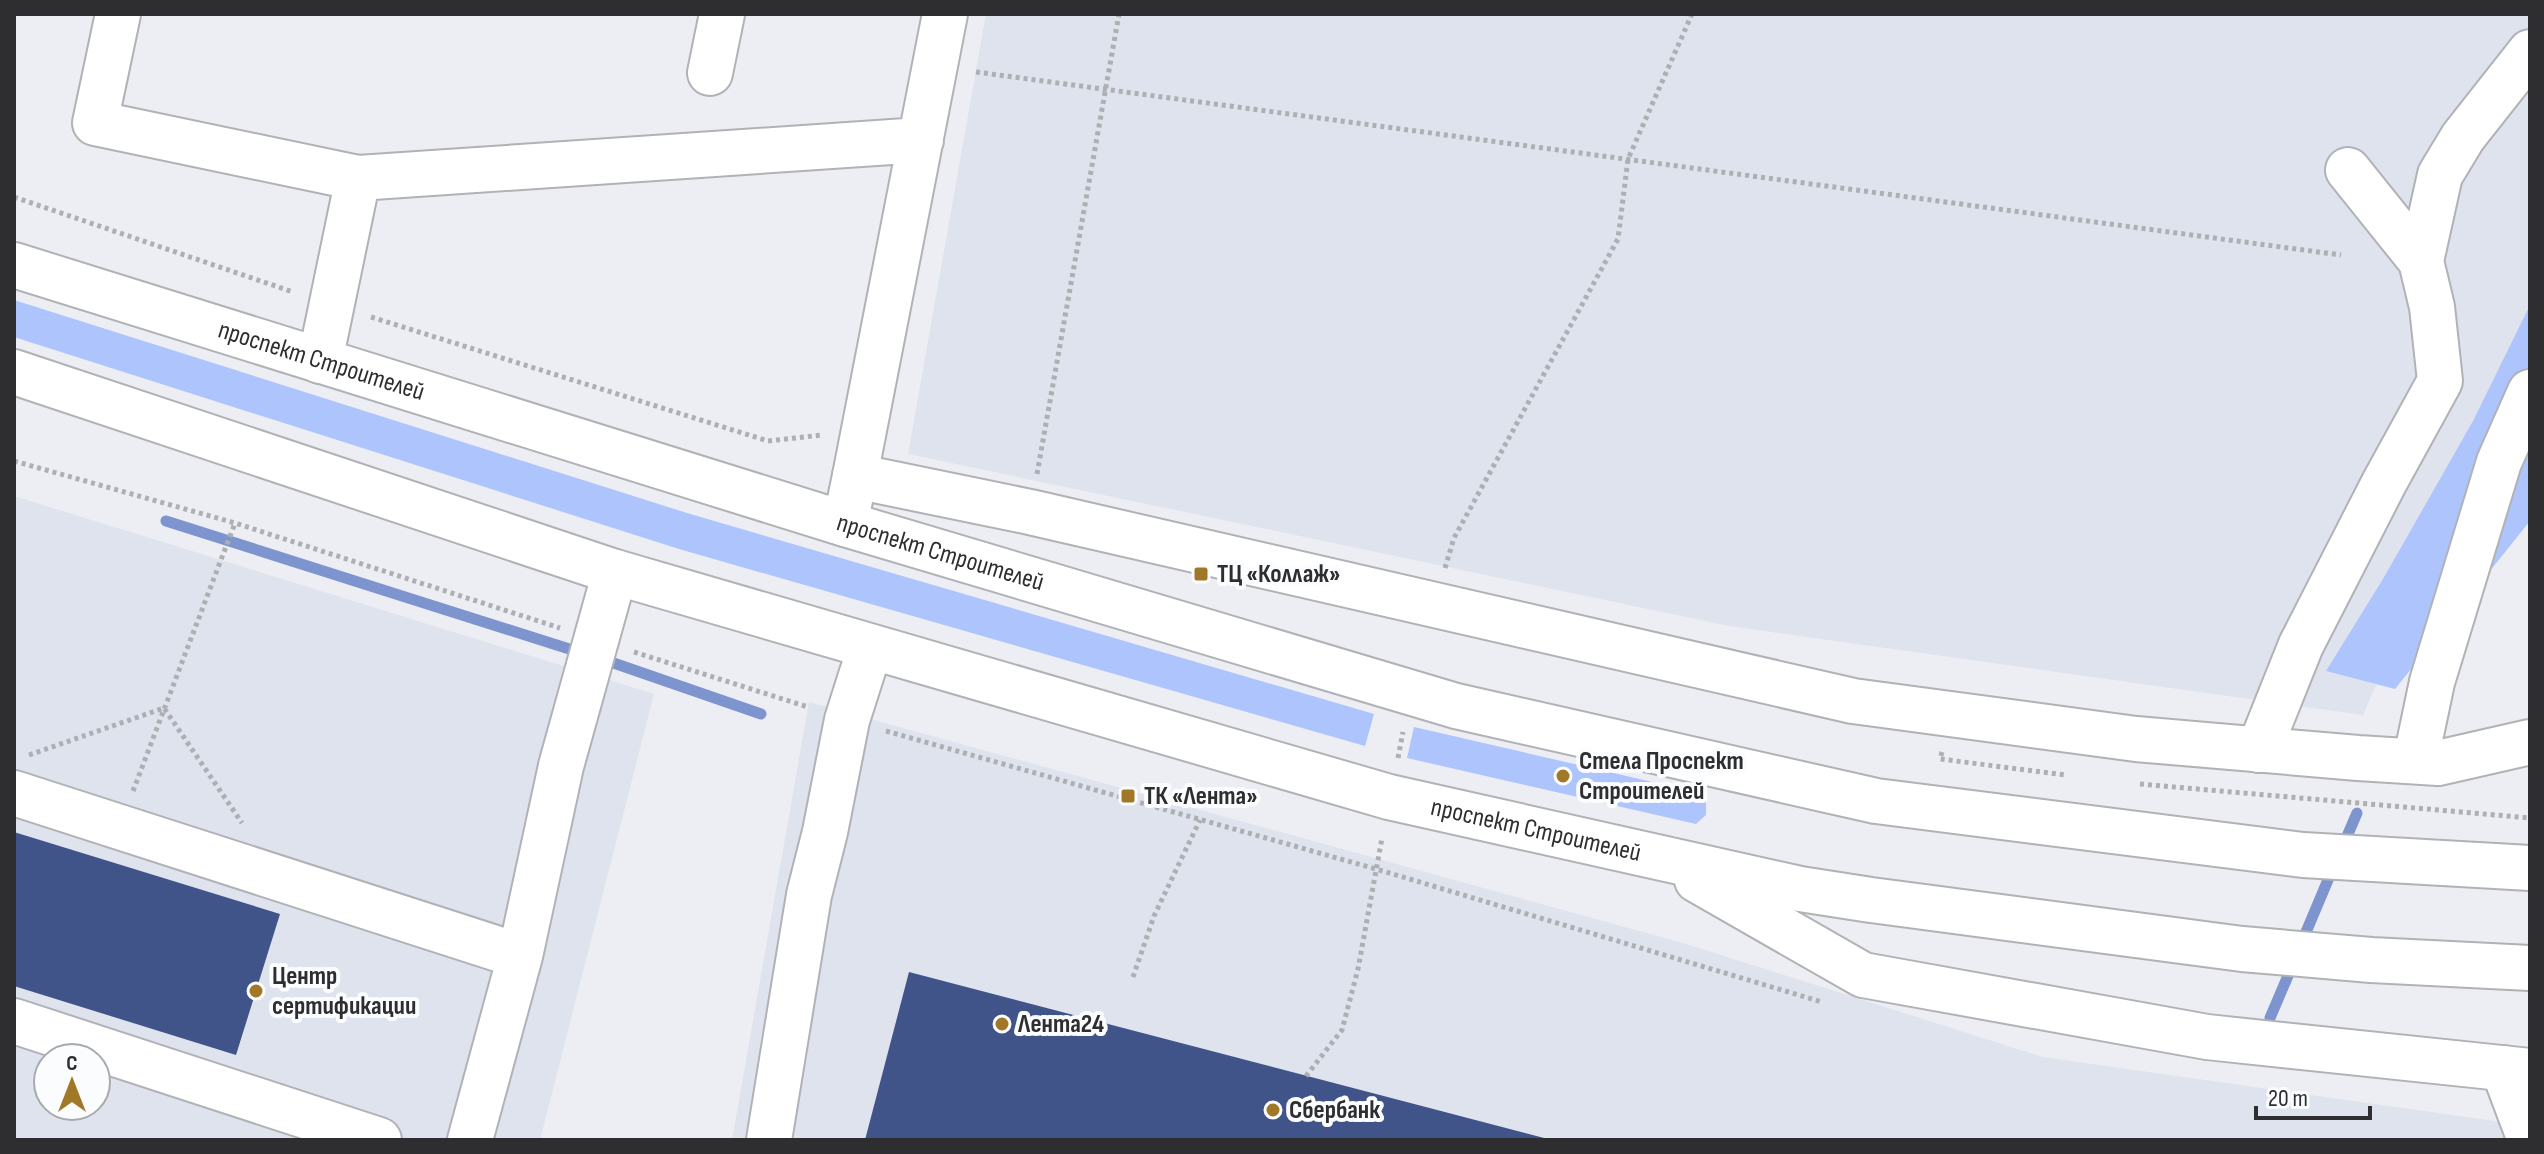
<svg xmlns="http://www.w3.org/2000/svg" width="2544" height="1154" viewBox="0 0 2544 1154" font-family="'Sofia Sans Condensed',sans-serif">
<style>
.built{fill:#dfe3ee;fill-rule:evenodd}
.green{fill:#aec4fc}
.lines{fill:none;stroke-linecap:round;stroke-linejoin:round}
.stream{stroke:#7e94cf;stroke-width:11}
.building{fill:#41548a}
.minor-casing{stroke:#b0b2b6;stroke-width:48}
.major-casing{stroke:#b0b2b6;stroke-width:48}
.path{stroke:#aeafb3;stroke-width:5;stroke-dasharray:4 4;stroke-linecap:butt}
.minor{stroke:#fff;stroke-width:44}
.major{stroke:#fff;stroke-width:44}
.poi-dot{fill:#a17827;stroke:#fbfcfe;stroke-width:3}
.labels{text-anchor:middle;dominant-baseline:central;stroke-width:8;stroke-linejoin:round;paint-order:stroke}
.street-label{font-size:26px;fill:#2e2e30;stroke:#fbfcfe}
.poi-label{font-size:26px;font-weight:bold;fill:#2e2e30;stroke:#fbfcfe;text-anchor:start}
</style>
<rect width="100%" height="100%" fill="#edeef3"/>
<path class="built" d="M986,14H2530V334L2363,715L1729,626L908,454Z
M14,496L654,694L540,1140H14ZM48,1058H96V1106H48Z
M809,702L1683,943L2043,1057L2530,1126V1140H732Z"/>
<path class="green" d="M14,300L687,513L1374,714L1365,746L679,549L14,337Z
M2530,305V521L2395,689L2326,671L2383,579L2473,421Z
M1414,727L1700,793L1706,801V815L1696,824L1407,758Z"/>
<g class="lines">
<path class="stream" d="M166,521L585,654
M602,659L761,714
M2342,848L2357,813
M2301,944L2333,868
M2270,1018L2293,964"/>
</g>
<path class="building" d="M14,832L280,914L236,1055L14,986Z
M909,972L1548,1139V1140H865Z"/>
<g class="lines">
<g class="minor-casing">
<path id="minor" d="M118,14L95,123L358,178L320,361
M710,73L722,14
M358,178L921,140
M2421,261L2440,175L2463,137L2530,52
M855,476L945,14
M2259,750L2301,645L2384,483L2440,381L2432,307L2421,261L2348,170
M2411,761L2419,744L2432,682L2499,462L2530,392
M14,793L520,956
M14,1021L379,1140
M2503,1068L2530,1140
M470,1140L520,956L561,766L615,572
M769,1140L809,895L825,832L847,720L870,648"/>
</g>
<g class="major-casing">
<g id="major">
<path id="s1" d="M14,265L845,524L1456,706L1876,801L2303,855L2530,868"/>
<path id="s2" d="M14,372L615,572L1389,797L1800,889L1871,900L2242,949L2371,960L2530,968"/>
<path d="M845,524L855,476L1030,512L1853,701L2136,739L2358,758L2438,763L2530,742"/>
<path d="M1697,880L1863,975L2207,1037L2530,1071"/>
</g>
</g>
<path class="path" d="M976,72L2341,255
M14,197L293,292
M371,317L768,441L822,435
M14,461L235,523L560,628
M1037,474L1119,14
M1445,568L1454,538L1618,239L1628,159L1692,14
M634,652L808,707
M886,731L1376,869L1822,1002
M1942,752L1940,759L2066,775
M29,755L164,708L242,823
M1398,758L1403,732
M2140,784L2530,818
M133,791L235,523
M1133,977L1154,916L1200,820
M1306,1076L1342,1030L1358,969L1382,838"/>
<use href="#minor" class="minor"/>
<use href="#major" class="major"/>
</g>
<g class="poi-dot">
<rect x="1193" y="566" width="16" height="16" rx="4"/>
<circle cx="1563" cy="776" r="8"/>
<rect x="1120" y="788" width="16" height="16" rx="4"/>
<circle cx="256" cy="991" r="8"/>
<circle cx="1002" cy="1024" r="8"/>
<circle cx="1273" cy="1110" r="8"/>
</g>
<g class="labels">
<g class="street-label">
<text stroke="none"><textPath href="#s1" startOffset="322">проспект Строителей</textPath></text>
<text stroke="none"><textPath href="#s1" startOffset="970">проспект Строителей</textPath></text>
<text stroke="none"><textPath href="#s2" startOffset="1590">проспект Строителей</textPath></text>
</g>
<g class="poi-label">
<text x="1217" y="574">ТЦ «Коллаж»</text>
<text x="1579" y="761">Стела Проспект<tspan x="1579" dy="30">Строителей</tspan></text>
<text x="1144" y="796">ТК «Лента»</text>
<text x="272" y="976">Центр<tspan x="272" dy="30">сертификации</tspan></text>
<text x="1018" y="1024">Лента24</text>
<text x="1289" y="1110">Сбербанк</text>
</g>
</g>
<rect width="2544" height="1154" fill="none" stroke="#2e2e30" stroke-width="32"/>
<g transform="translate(72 1082)"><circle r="38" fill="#fbfcfe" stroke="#a9aaac" stroke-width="2"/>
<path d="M0-6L14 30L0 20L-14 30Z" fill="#a17827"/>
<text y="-12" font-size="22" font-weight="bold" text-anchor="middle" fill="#2e2e30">С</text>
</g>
<path d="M2256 1106v12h114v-12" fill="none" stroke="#2e2e30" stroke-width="4"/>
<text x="2268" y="1106" font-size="24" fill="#2e2e30" stroke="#fbfcfe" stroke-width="6" paint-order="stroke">20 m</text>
</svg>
